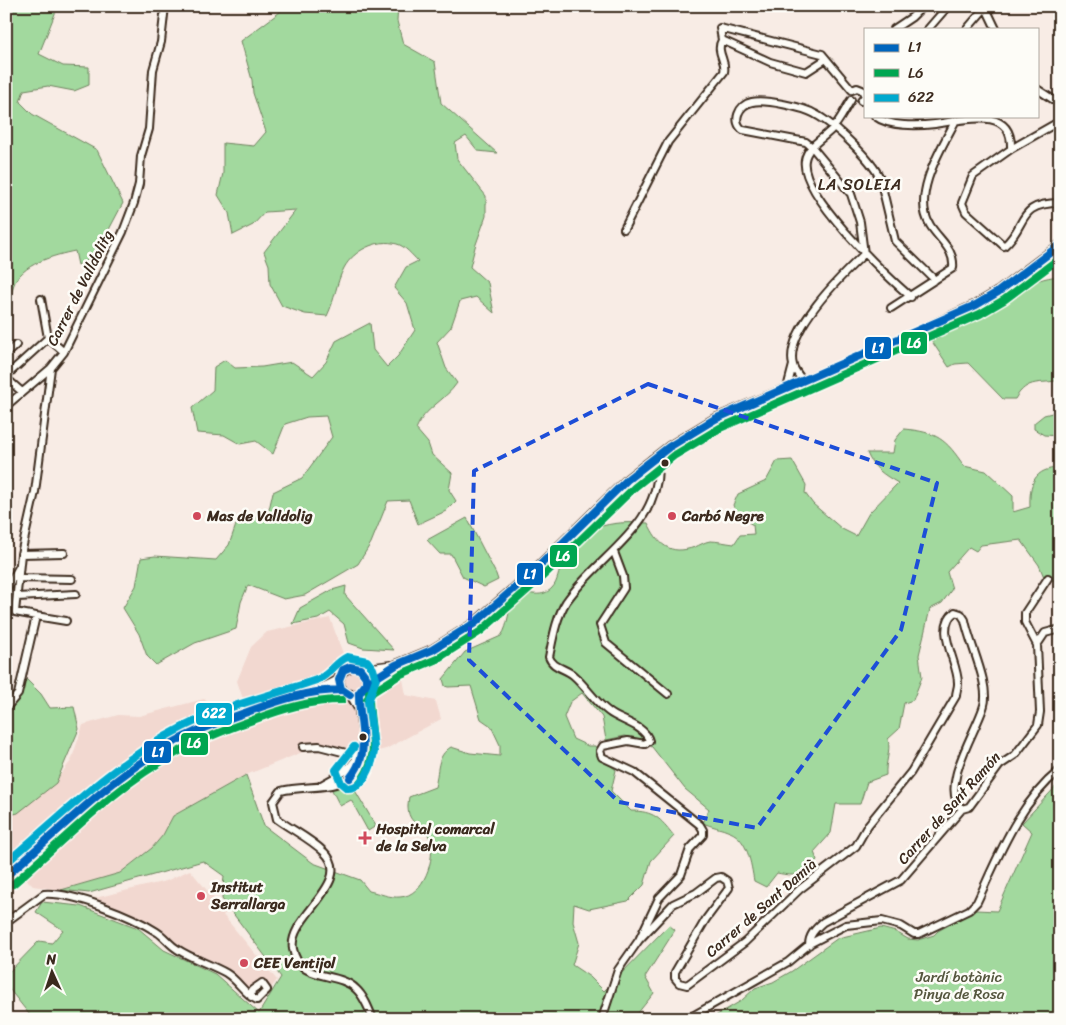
<svg xmlns="http://www.w3.org/2000/svg" width="1066" height="1025" viewBox="0 0 1066 1025" font-family="Sriracha,sans-serif">
<style>
.built{fill:#f2d8d0}
.green{fill:#a2d99e;stroke:#6e825e}
.lines{fill:none;stroke-linecap:round;stroke-linejoin:round}
.minor-casing{stroke:#3b2a1e;stroke-width:10}
.major-casing{stroke:#3b2a1e;stroke-width:12}
.minor{stroke:#fdfcf7;stroke-width:6}
.major{stroke:#fdfcf7;stroke-width:9}
.bus-1-casing{stroke:#fdfcf7;stroke-width:11}
.bus-2-casing{stroke:#fdfcf7;stroke-width:11}
.bus-3-casing{stroke:#fdfcf7;stroke-width:11}
.bus-1{stroke:#0065bd;stroke-width:8}
.bus-2{stroke:#00a651;stroke-width:8}
.bus-3{stroke:#00a9ce;stroke-width:8}
.marked{fill:none;stroke:#1d4ed8;stroke-width:4;stroke-dasharray:10 6;stroke-linejoin:round}
.bus-dot{fill:#3b2a1e;stroke:#fdfcf7;stroke-width:2}
.poi-dot{fill:#d1495b;stroke:#fdfcf7;stroke-width:2}
.labels{text-anchor:middle;dominant-baseline:central;stroke-width:5;stroke-linejoin:round;paint-order:stroke}
.street-label{font-size:15px;fill:#3b2a1e;stroke:#fdfcf7}
.poi-label{font-size:15px;font-weight:bold;fill:#3b2a1e;stroke:#fdfcf7;text-anchor:start}
.park-label{font-size:15px;fill:#55563e;stroke:#fdfcf7}
.neighbourhood-label{font-size:16px;letter-spacing:1px;fill:#3b2a1e;stroke:#fdfcf7}
.line-badge{stroke:#fdfcf7;stroke-width:2}
.badge-label{font-size:14px;text-anchor:middle;font-weight:bold;fill:#fff}
</style>
<rect width="100%" height="100%" fill="#f8ece5"/>
<filter id="ink" filterUnits="userSpaceOnUse"><feTurbulence type="fractalNoise" baseFrequency=".02" numOctaves="2"/><feDisplacementMap in="SourceGraphic" scale="10" xChannelSelector="R" yChannelSelector="G"/><feConvolveMatrix kernelMatrix="1 2 1 2 8 2 1 2 1" color-interpolation-filters="sRGB"/></filter>
<g filter="url(#ink)">
<path class="built" d="M330,618L345,659L368,662L376,683L402,674L406,695L436,701L441,719L386,749L369,753H334L310,749L246,775L173,816L163,835L152,848L120,873L61,890L33,886L6,859V821L53,784L71,761L83,725L118,715L139,716L204,699L211,705L243,699L237,681L251,647L267,632Z
M190,870L226,913L223,915L277,980L269,991L260,980L248,993L228,972L177,948L158,927L91,899L166,881Z"/>
<path class="green" d="M6,6H58L39,54L63,66L89,67V85L74,91L48,86L24,90L20,102L32,114L97,150L123,203L95,256L78,265L75,251C55,255 20,264 13,287C11,294 10,303 9,311L6,310Z
M281,6H398L397,21L403,44L435,62L441,103L497,153L478,151L466,136L455,143L457,159L486,196V216L475,247L470,267L488,283L494,313L476,297L460,301L451,327L437,342L446,368L457,383C445,401 424,408 416,429L428,443L432,455L452,473L449,490L456,501L446,511L418,524L409,500L388,501L371,543L358,564L305,595L284,599L248,585L241,602L236,629L195,643L156,665L147,656L139,634L123,608L136,586L141,558L155,556L216,560L229,545L238,519L268,514L273,492L302,478L332,437L326,416L307,417L285,424L273,454L256,441L240,444L224,435L197,433L192,408L213,390L214,367L225,360L235,368L262,367L292,362L313,376L326,362L336,341L370,323L373,350L387,367L398,356L415,330L407,303L394,288L406,267L418,261C412,255 405,246 397,244C377,238 353,251 344,268C336,283 335,300 327,316L305,314L282,306L270,284L269,265L264,252L296,210L265,212L253,225L233,235L229,213L218,195L223,173V143L254,146L266,132L253,93L252,80L241,41L280,12Z
M1060,276V380C1041,385 1028,377 1015,399H1003L968,363L955,364L949,367L929,337C950,332 971,323 989,311C1014,294 1027,279 1060,276Z
M1060,411V436L1044,435L1034,429V423L1044,415Z
M904,429C937,432 946,439 964,466L986,471L1013,496V512L1030,507C1029,484 1034,468 1060,468V583L1044,577L1039,565L1021,540L981,545L976,551L969,547L947,572L952,589L942,603L930,609L919,655L922,677L913,700L904,703L899,729L888,739C891,752 885,762 886,775L867,782L860,804H836L831,833L814,852L817,860C805,876 796,877 777,873L766,887L754,881C751,864 748,839 730,832C721,828 712,827 703,823L709,809L685,789L652,747L639,739L625,736L606,740L602,717L582,693L570,702L564,717L573,739L588,746H595L598,755L616,770L611,791L631,811C654,811 660,818 674,836L651,861L644,885L628,901L589,909L574,904L573,922L579,943L572,965L590,977L604,991L669,925L675,930L645,977L654,993L633,1019H33L6,985V975L39,941L52,943L63,930L36,912L42,902L80,906L138,928L164,950L215,974L259,1013L281,977L222,899L224,876L203,861L89,893L61,890L120,873L152,848L163,835L173,816L246,775L264,826L313,863L360,880L369,891C379,893 390,898 400,897C424,896 436,858 430,839C425,822 403,828 409,797L435,787C439,771 436,756 451,747L470,753L500,756V745L491,726L481,719L471,686L448,687L445,686L443,679L465,652L501,636C510,624 506,608 517,597C525,588 540,601 552,588C558,582 558,572 562,564C580,524 609,521 648,523C658,544 669,556 695,547C700,545 704,542 710,541C717,541 726,543 734,544L740,535L754,534L753,525L737,515L733,505L738,494L766,481L777,461L792,460L806,485L805,493L813,504L842,529L856,536L869,513L898,483C884,475 873,468 867,453H893L895,440Z
M467,518L496,574L498,580L484,587L463,577L451,554H440L427,540Z
M346,586L345,595L394,650L363,648L349,643L344,624L330,612L318,619L293,624L300,608L332,590Z
M26,679L41,694L50,708L74,707L79,729L56,783L18,813L6,816V714L18,700Z
M350,782L376,826L368,831L351,800L340,806L331,788Z
M1060,782V1019H710L741,1001L755,988L773,982L792,971L838,938L881,928L896,932L908,939L918,940L934,935L938,931L976,910L997,911L1032,832L1022,823Z"/>
<g class="lines">
<g class="minor-casing">
<path id="minor" d="M985,6L996,29
M894,29L912,17L923,6
M928,29L948,6
M967,29L986,7
M826,59L806,72L770,62L722,40L720,28L822,54L852,90
M1037,89L1060,104
M852,90L857,88L862,90L865,96L861,101
M851,100C845,109 840,121 832,129C824,138 807,146 805,160C799,193 886,276 911,297
M875,116C889,127 918,126 935,124C961,121 1013,104 1011,149
M1060,121L1011,149L973,176L962,203L966,212L1004,246C1028,225 1016,203 1060,203
M624,229L668,142L724,72C727,61 715,52 722,40
M41,299L48,338L64,352
M891,308L953,268C955,249 939,240 930,225C911,195 942,147 956,120
M6,354L16,345
M6,376L48,338
M6,378L22,392
M803,381C800,377 794,370 793,365C784,331 842,275 864,254L860,222L851,194L812,147L806,142L743,130C732,122 738,105 752,102C765,99 803,107 815,114C834,124 871,159 880,178L895,241L935,280
M787,388L793,365
M6,406L51,368
M614,552L623,576L624,588L600,625L606,643L668,694
M21,554L64,553
M19,578L72,579
M6,590L19,567
M17,597L76,594
M36,616L66,621
M1037,645L1045,633L1060,629
M359,693C356,715 365,734 365,755C365,760 362,765 359,769C340,793 308,784 281,791L273,802L277,819C292,830 311,839 324,852C356,882 287,917 293,949C299,983 337,970 356,989C364,996 369,1009 373,1019
M350,695L357,707
M6,708L18,694L36,616L15,612L21,554L35,492L51,368L64,352L123,232L134,203L139,184L141,156L149,129L153,70L161,42L165,6
M303,747L319,746L358,756
M346,771L342,763L349,754
M321,785L346,771L364,750
M6,922L44,894C73,892 132,916 157,932C164,936 170,945 177,949C192,959 210,964 226,973C239,981 244,994 257,1000L267,990L262,983L252,990L251,997
M639,940L673,904L696,893L716,878L721,877L727,881L729,888L706,919L675,972V978L679,983L687,985L745,942L800,889L856,846L868,825L911,772L956,696C956,692 958,688 958,684C959,663 933,628 955,612L961,614L965,620C969,643 990,684 984,705C978,729 938,787 962,809
M809,945C809,935 815,929 823,922L901,880L962,809L969,807L1000,765L1015,755L1038,725L1040,712L1037,645L1025,622V613L1048,578
M602,1019L618,970L639,940L659,898L681,875L690,849L703,835V830L700,825L634,772L602,757L600,751L603,746L628,741L645,744L649,741C645,725 620,721 609,712C595,702 586,686 573,675C565,668 553,668 549,657C553,638 556,618 566,602C597,556 659,528 658,466L652,459
M687,1019L788,962L811,943L846,925L882,921L901,926L914,934H919L969,910L977,902C999,855 1018,804 1060,770"/>
</g>
<g class="major-casing">
<path id="major" d="M339 681a14 14 0 1 1 28 0a14 14 0 1 1-28 0Z
M362,670L391,666
M366,684L396,665L432,650L475,623L535,570L628,479L669,447L715,419L900,340L976,305L998,292L1060,245
M6,876C62,829 124,766 189,735C215,723 243,712 271,703C294,696 318,693 339,680"/>
</g>
<use href="#minor" class="minor"/>
<use href="#major" class="major"/>
<g class="bus-1-casing">
<path id="bus-1" d="M359,693L366,684L396,665L432,650L475,623L535,570L628,479L669,447L715,419L976,305L998,292L1060,245
M350,695L341,689L339,680L343,670L350,667L360,669L366,677V687L359,693
M350,778C373,751 358,725 359,693
M6,876C59,831 109,779 169,745C195,730 222,721 250,711C280,700 310,690 342,690"/>
</g>
<g class="bus-2-casing">
<path id="bus-2" d="M367,699L373,692L401,674L437,659L481,631L542,577L635,487L675,455L720,428L980,314L1004,300L1060,258
M358,785C384,754 368,729 369,693
M13,884C65,839 115,786 176,753C201,739 227,729 253,720C282,709 311,700 342,700"/>
</g>
<g class="bus-3-casing">
<path id="bus-3" d="M354,747L336,770L341,783L347,788C364,789 372,765 374,752
M6,863C63,814 116,761 183,727C227,705 274,695 319,679C331,673 335,663 347,657L367,661L373,669L376,679L368,702L374,747"/>
</g>
<use href="#bus-1" class="bus-1"/>
<use href="#bus-2" class="bus-2"/>
<use href="#bus-3" class="bus-3"/>
</g>
</g>
<path class="marked" d="M648,384L937,483L901,630L757,828L619,802L469,660L474,471Z"/>
<g class="bus-dot">
<circle cx="665" cy="463" r="4.5"/>
<circle cx="363" cy="737" r="4.5"/>
</g>
<g class="poi-dot">
<circle cx="197" cy="516" r="5"/>
<circle cx="672" cy="516" r="5"/>
<path d="M362.5 830.5h5v5h5v5h-5v5h-5v-5h-5v-5h5z"/>
<circle cx="201" cy="896" r="5"/>
<circle cx="244" cy="963" r="5"/>
</g>
<g class="labels">
<g class="street-label">
<text transform="translate(80 288) rotate(-63)">Carrer de Valldolitg</text>
<text transform="translate(949 808) rotate(-48)">Carrer de Sant Ramón</text>
<text transform="translate(761 908) rotate(-41)">Carrer de Sant Damià</text>
</g>
<g class="poi-label">
<text x="207" y="516">Mas de Valldolig</text>
<text x="682" y="516">Carbó Negre</text>
<text x="376" y="829">Hospital comarcal<tspan x="376" dy="17">de la Selva</tspan></text>
<text x="211" y="887">Institut<tspan x="211" dy="17">Serrallarga</tspan></text>
<text x="254" y="963">CEE Ventijol</text>
</g>
<g class="park-label">
<text x="959" y="977">Jardí botànic<tspan x="959" dy="17">Pinya de Rosa</tspan></text>
</g>
<g class="neighbourhood-label">
<text x="860" y="184">LA SOLEIA</text>
</g>
</g>
<g class="line-badge">
<rect x="900" y="331" width="28" height="24" rx="5" fill="#00a651"/>
<rect x="864" y="336" width="28" height="24" rx="5" fill="#0065bd"/>
<rect x="549" y="544" width="29" height="24" rx="5" fill="#00a651"/>
<rect x="516" y="562" width="28" height="24" rx="5" fill="#0065bd"/>
<rect x="195" y="702" width="38" height="24" rx="5" fill="#00a9ce"/>
<rect x="180" y="732" width="29" height="24" rx="5" fill="#00a651"/>
<rect x="143" y="740" width="29" height="24" rx="5" fill="#0065bd"/>
</g>
<g class="badge-label">
<text x="914" y="348">L6</text>
<text x="878" y="353">L1</text>
<text x="563" y="561">L6</text>
<text x="530" y="579">L1</text>
<text x="214" y="718">622</text>
<text x="194" y="748">L6</text>
<text x="158" y="757">L1</text>
</g>
<rect width="1066" height="1025" fill="none" stroke="#fdfcf7" stroke-width="25"/>
<rect x="12" y="12" width="1041" height="1000" fill="none" stroke="#3b2a1e" stroke-width="2" filter="url(#ink)"/>
<rect x="864" y="28" width="175" height="90" fill="#fdfcf7" stroke="#afa8a0"/>
<rect x="874" y="44" width="25" height="8" fill="#0065bd" stroke="#afa8a0"/>
<text x="908" y="52" font-size="15" fill="#3b2a1e">L1</text>
<rect x="874" y="69" width="25" height="8" fill="#00a651" stroke="#afa8a0"/>
<text x="908" y="78" font-size="15" fill="#3b2a1e">L6</text>
<rect x="874" y="94" width="25" height="8" fill="#00a9ce" stroke="#afa8a0"/>
<text x="908" y="102" font-size="15" fill="#3b2a1e">622</text>
<g transform="translate(52 972) rotate(357)" stroke="#fdfcf7" stroke-width="4" paint-order="stroke">
<path d="M0-4L9 19L0 12L-9 19Z" fill="#3b2a1e"/>
<text y="-8" font-size="14" font-weight="bold" text-anchor="middle" fill="#3b2a1e">N</text>
</g>
</svg>
